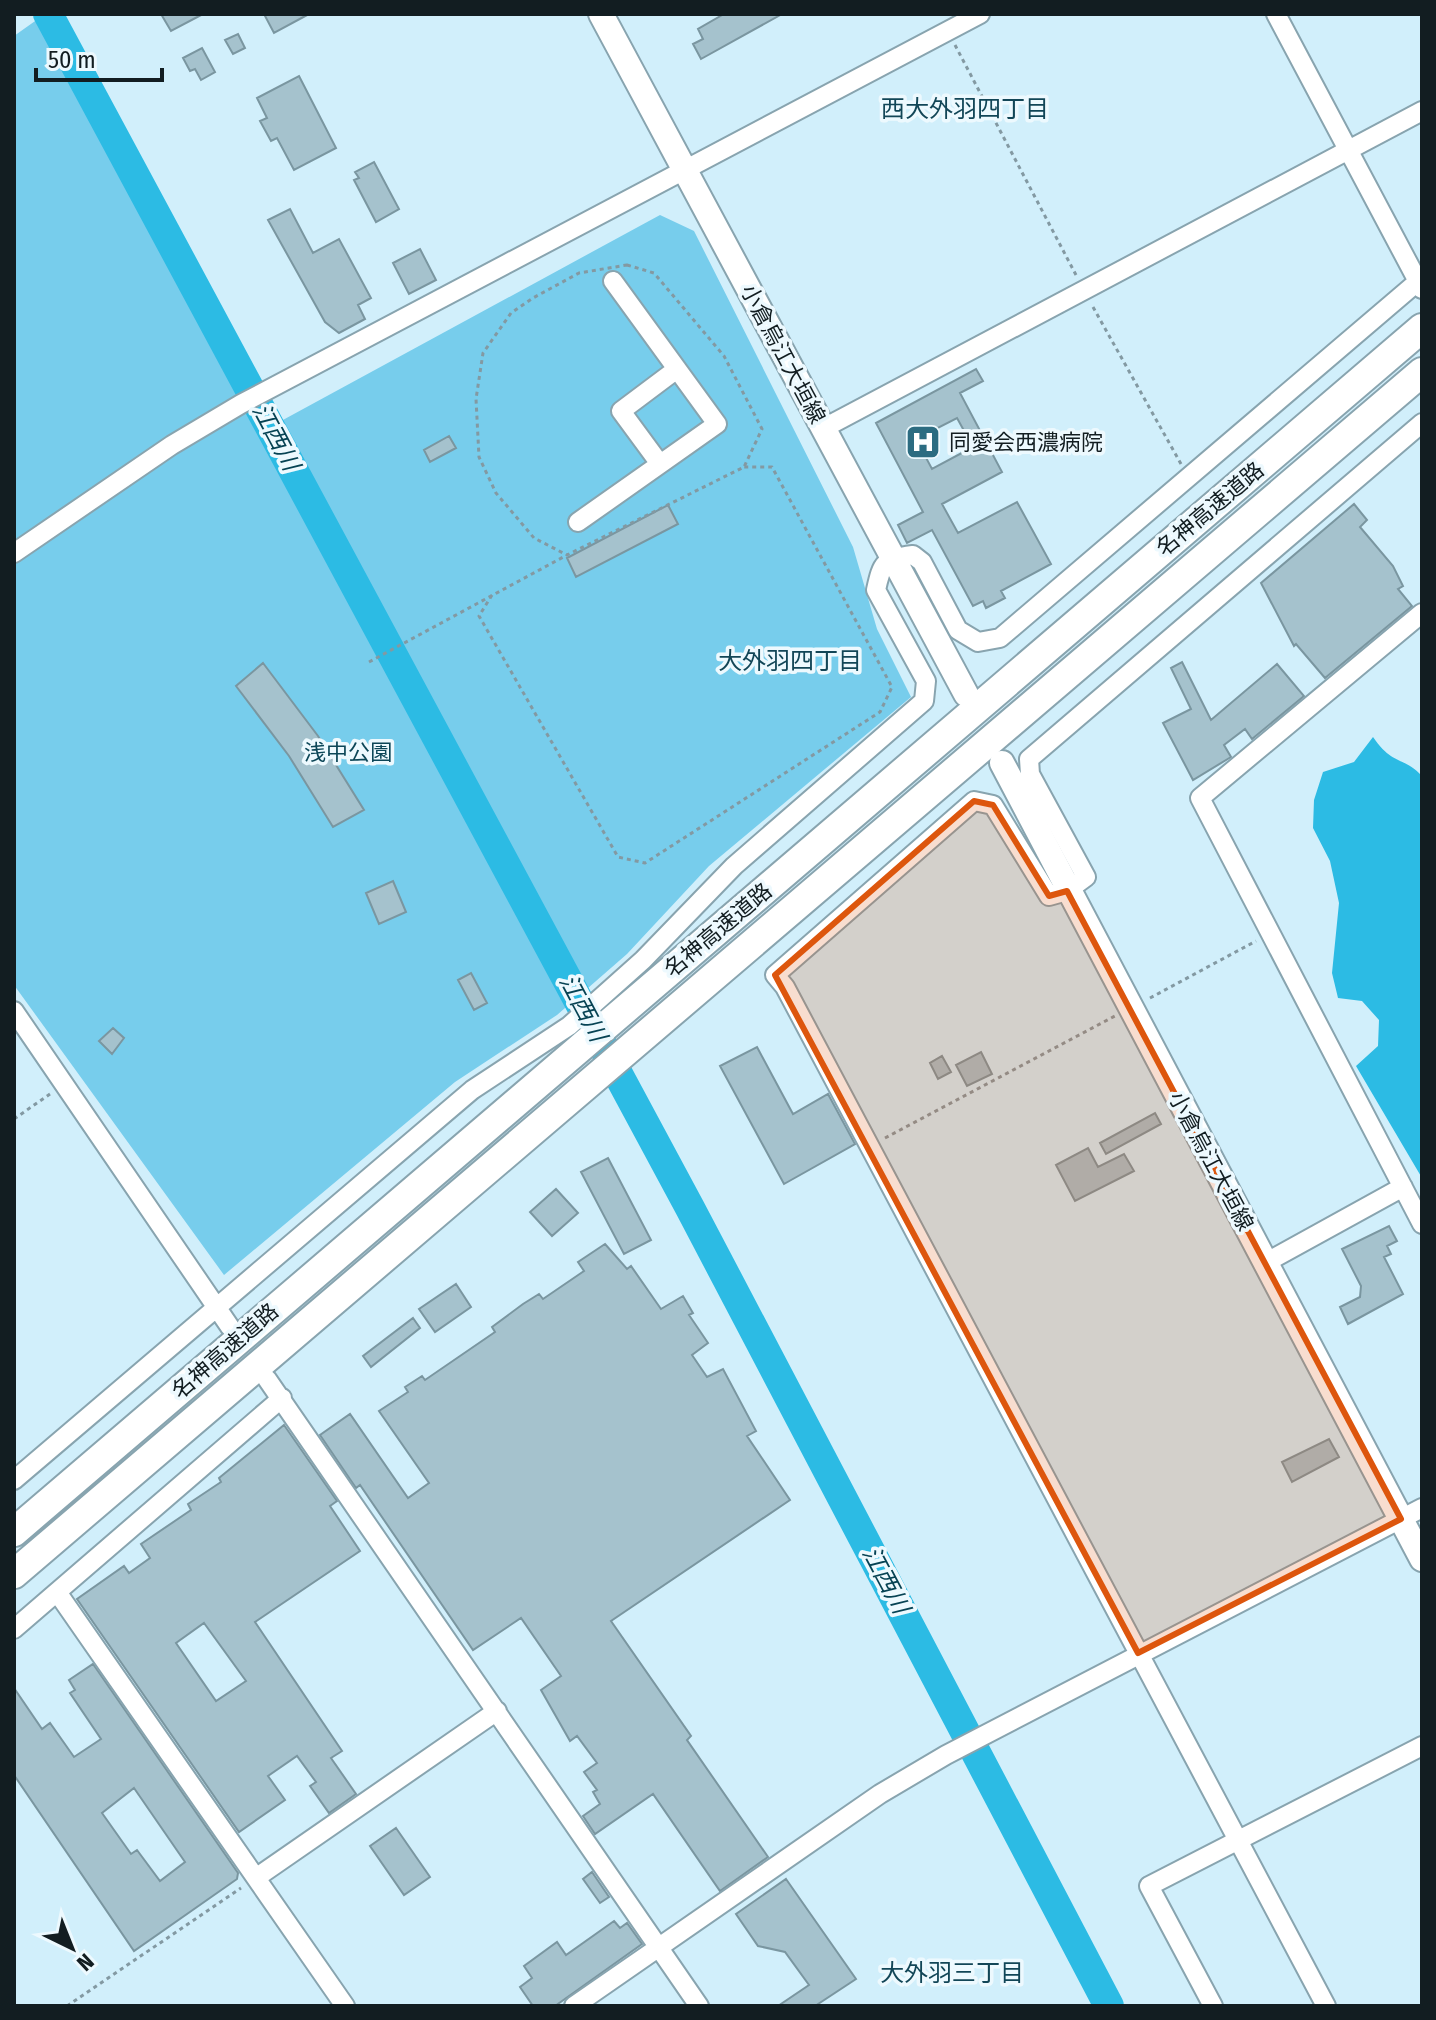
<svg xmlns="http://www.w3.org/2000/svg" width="1436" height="2020" viewBox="0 0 1436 2020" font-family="'Fira Sans Condensed','Noto Sans JP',sans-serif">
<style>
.green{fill:#77cdec}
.water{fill:#2cbbe4}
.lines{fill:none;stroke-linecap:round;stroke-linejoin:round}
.river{stroke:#2cbbe4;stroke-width:30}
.building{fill:#a5c2cd;stroke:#7a96a0;stroke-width:2;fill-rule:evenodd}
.minor-casing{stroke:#88a4af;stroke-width:22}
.major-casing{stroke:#88a4af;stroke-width:28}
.highway-casing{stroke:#88a4af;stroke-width:32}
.path{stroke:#8399a2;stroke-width:3;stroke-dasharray:4 4;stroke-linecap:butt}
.minor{stroke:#fff;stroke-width:18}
.major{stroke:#fff;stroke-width:24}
.highway{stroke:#fff;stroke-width:28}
.marked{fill:#dd560d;fill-opacity:0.2;stroke:#dd560d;stroke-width:6;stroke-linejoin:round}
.labels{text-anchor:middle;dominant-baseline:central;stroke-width:7;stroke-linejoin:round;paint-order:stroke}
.street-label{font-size:22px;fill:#121d21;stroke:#edf9fe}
.poi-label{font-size:22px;fill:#121d21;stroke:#edf9fe;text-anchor:start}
.park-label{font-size:22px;fill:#0c4657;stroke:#edf9fe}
.neighbourhood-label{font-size:24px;fill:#124657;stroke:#edf9fe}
.water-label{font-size:24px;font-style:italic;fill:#074354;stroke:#edf9fe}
</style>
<rect width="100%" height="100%" fill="#d1effb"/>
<path class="green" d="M45,14L270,427L660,215L694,231L853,547L877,629L911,697L709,866L627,954L557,1015L455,1082L224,1275L14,985V36Z"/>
<path class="water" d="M1373,737C1393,766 1403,756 1422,776V1178L1356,1066L1378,1046L1379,1020L1362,1001L1338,998L1332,973L1339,903L1330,861L1313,828L1314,800L1323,772L1354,762Z"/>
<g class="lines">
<path class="river" d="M48,14L690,1208L1109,2006"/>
</g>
<path class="building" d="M161,14H203L171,31Z
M264,14H309L274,33Z
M724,14H782L701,59L693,44L703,39L698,29Z
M238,34L245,48L233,54L225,40Z
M202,48L215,72L201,80L195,69L190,71L183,58Z
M299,76L336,148L294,170L277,138L271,141L260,121L267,118L257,98Z
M374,162L399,209L376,222L354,180L359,178L355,172Z
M290,209L313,253L339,239L371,298L358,305L365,319L339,333L325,322L268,220Z
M420,249L436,280L409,294L393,263Z
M976,369L983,381L960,393L1002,472L942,504L958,533L1017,502L1051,564L1001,591L1005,598L986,608L983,601L973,606L932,530L907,543L898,525L923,512L876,423ZM957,418L973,447L932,469L916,439Z
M449,436L456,448L430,462L424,450Z
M1354,504L1367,520L1360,527L1393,566L1403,586L1398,589L1412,606L1325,678L1296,644L1294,646L1261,583Z
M668,505L678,524L576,577L567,558Z
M1182,662L1211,720L1277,664L1304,696L1252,739L1245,729L1224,745L1231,757L1193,780L1163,723L1191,709L1171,668Z
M263,663L318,736L364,810L333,827L289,756L236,686Z
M393,881L406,912L379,924L366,893Z
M471,973L487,1003L474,1010L458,980Z
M113,1028L124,1038L112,1054L99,1041Z
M757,1047L793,1114L828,1094L855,1144L784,1184L720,1066Z
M981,1052L992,1074L967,1086L956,1065Z
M942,1056L951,1072L938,1079L930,1063Z
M1155,1113L1161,1124L1106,1154L1100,1143Z
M1088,1148L1098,1167L1124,1154L1134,1171L1075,1201L1056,1165Z
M608,1158L651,1240L624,1254L581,1172Z
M556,1189L578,1213L552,1236L530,1212Z
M1389,1226L1397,1241L1387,1246L1391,1254L1384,1257L1403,1294L1348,1324L1340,1307L1360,1297L1361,1286L1342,1249Z
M605,1244L627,1269L631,1266L661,1309L683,1296L693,1313L689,1315L708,1343L692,1355L707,1377L723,1369L756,1431L747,1436L790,1500L611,1621L691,1736L687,1740L768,1857L720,1891L653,1794L595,1834L583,1816L600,1804L593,1792L597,1790L584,1772L597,1763L577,1736L570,1741L541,1690L561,1676L521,1618L473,1650L360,1485L356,1488L320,1435L350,1414L408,1498L429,1483L379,1411L408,1392L405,1387L422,1376L425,1380L495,1332L492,1327L523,1304L539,1294L543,1299L584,1271L578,1262Z
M456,1284L471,1307L435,1332L419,1309Z
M413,1318L420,1328L371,1367L363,1356Z
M284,1425L337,1501L330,1506L360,1551L255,1622L342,1751L331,1758L356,1794L329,1813L310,1786L316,1782L297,1756L268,1776L285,1800L239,1832L77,1599L124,1566L129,1573L150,1558L141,1544L191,1510L188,1504L221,1482L219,1478ZM204,1623L246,1681L216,1701L176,1643Z
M1329,1439L1339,1457L1292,1482L1282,1462Z
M93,1664L238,1873L237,1879L134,1951L14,1775V1688L42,1729L50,1723L74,1757L101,1739L70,1693L75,1690L69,1680ZM134,1788L185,1862L160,1881L137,1850L131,1854L102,1813Z
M396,1828L430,1877L404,1895L370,1846Z
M592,1872L609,1897L600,1903L583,1879Z
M786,1879L856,1979L815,2006H778L809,1985L785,1952L758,1946L736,1914Z
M614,1921L620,1928L627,1923L642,1944L555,2006H533L520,1987L532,1978L524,1966L557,1942L566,1955Z"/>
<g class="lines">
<g class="minor-casing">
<path id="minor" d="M1276,14L1422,289
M824,428L1422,111
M660,464L621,411L677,369
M578,522L717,424L613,281
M14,553L172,445L241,404L980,14
M1422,613L1200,798L1422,1224
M14,1011L230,1327
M1265,1263L1403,1187
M267,1379L699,2006
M14,1480L472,1090L569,1026L643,960L734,866L924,701L926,681L876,590C882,562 884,559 913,555L922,562L958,630L978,642L1000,638L1422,278
M57,1592L345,2006
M14,1629L282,1398
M257,1877L497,1711
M574,2006L880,1794L946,1755L1422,1508
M1213,2006L1149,1886L1422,1746
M1326,2006L785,987L775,975L974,801L993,805L1049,896L1067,891L1086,877L1030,774L1029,759L1422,423"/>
</g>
<g class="major-casing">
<path id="major" d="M601,14L966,694
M1002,763L1422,1559"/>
</g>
<g class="highway-casing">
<path id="highway" d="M14,1532L1422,328
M14,1574L1422,372"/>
</g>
<path class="path" d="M955,45L1076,275
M627,265L654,273L724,356L762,429L744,467L567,555L534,538L496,493L479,457L476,399L483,353L511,313L533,298L579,273Z
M1093,307L1181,464
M492,595L479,616L618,857L645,863L880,712L892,687L772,467H744
M369,662L567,555
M1150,998L1256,941
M14,1119L50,1094
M885,1138L1115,1016
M67,2006L241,1888"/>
<use href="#minor" class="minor"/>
<use href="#major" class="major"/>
<use href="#highway" class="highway"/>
</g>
<path class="marked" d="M974,801L993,805L1049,896L1067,891L1401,1519L1138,1653L775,975Z"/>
<defs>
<g id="hospital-square" transform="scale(1.8)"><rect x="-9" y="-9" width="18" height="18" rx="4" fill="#2c6c81" stroke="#edf9fe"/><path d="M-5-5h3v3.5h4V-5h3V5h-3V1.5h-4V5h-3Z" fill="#fff"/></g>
</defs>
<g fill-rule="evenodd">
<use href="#hospital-square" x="923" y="442"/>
</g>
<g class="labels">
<g class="street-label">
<text transform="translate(783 354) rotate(62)">小倉烏江大垣線</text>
<text transform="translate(1210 509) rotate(-40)">名神高速道路</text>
<text transform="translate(718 930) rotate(-40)">名神高速道路</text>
<text transform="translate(1211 1161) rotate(62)">小倉烏江大垣線</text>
<text transform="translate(225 1351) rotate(-41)">名神高速道路</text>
</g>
<g class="poi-label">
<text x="949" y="442">同愛会西濃病院</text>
</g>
<g class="park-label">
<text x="348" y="752">浅中公園</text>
</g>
<g class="neighbourhood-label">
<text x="965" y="109">西大外羽四丁目</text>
<text x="790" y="661">大外羽四丁目</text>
<text x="952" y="1973">大外羽三丁目</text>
</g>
<g class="water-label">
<text transform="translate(276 437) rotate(62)">江西川</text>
<text transform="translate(583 1008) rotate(62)">江西川</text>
<text transform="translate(886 1580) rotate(62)">江西川</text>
</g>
</g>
<rect width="1436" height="2020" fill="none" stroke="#121d21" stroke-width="32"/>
<g transform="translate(72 1948) rotate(137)" stroke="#edf9fe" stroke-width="6" paint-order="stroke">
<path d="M0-6L14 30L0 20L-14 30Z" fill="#121d21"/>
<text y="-12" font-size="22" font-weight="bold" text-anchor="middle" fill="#121d21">N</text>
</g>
<path d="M36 68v12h126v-12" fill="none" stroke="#121d21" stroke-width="4"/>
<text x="48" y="68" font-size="24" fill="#121d21" stroke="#edf9fe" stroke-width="6" paint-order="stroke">50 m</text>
</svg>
